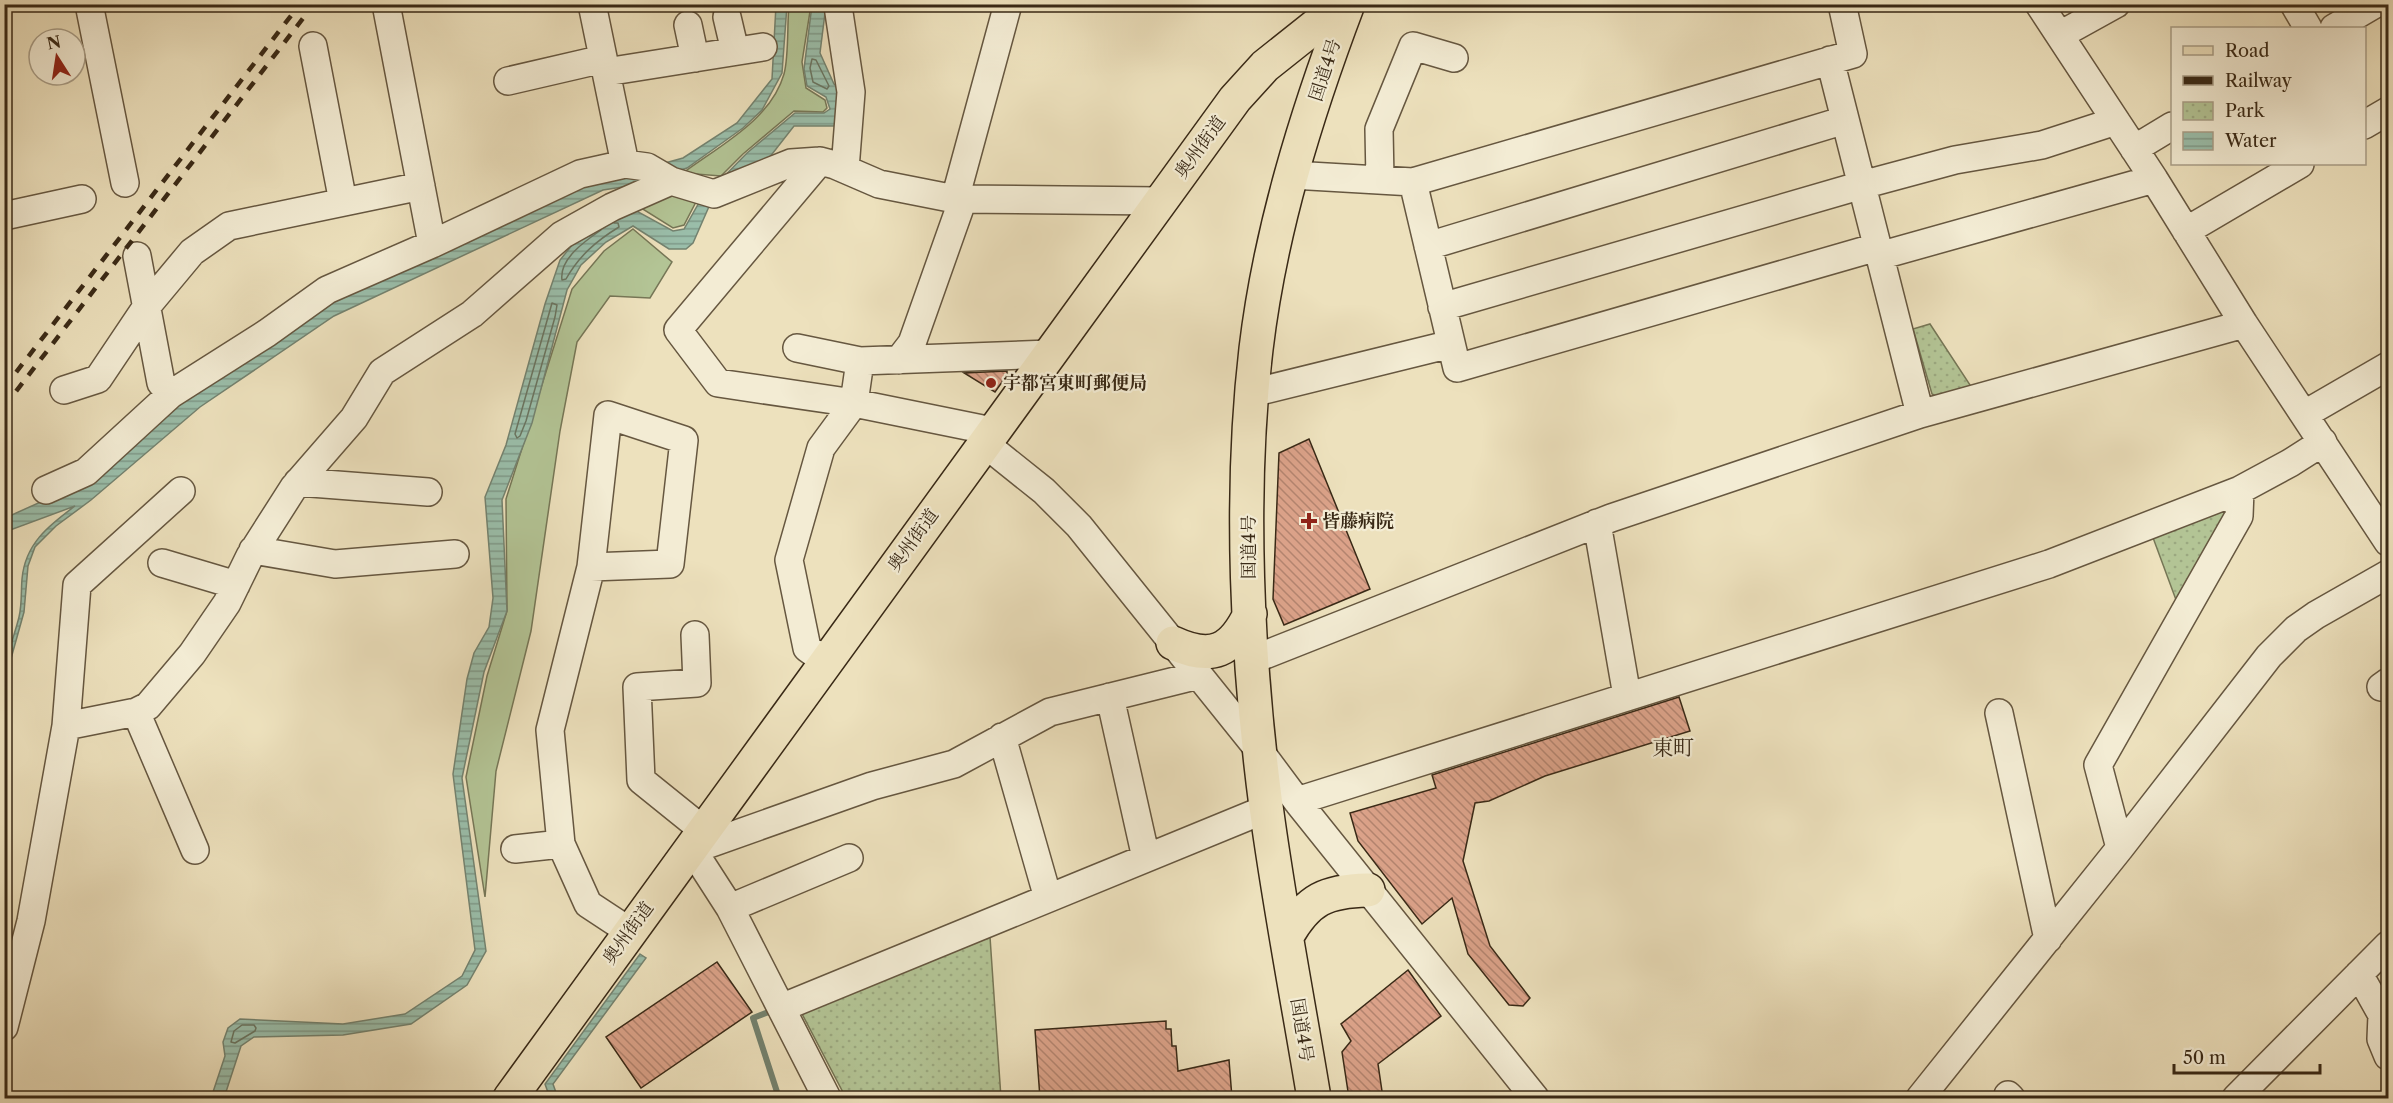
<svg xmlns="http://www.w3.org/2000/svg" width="2393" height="1103" viewBox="0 0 2393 1103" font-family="'Libre Caslon Text','Noto Serif JP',serif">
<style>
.grass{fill:#b3c495;stroke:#767656;stroke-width:1.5}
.park{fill:url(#park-dots);stroke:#767656;stroke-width:1.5}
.water{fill:url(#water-rules);stroke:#73826f;stroke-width:1.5}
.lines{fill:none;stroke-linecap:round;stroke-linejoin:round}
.shore{stroke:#6a7460;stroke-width:1.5}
.stream{stroke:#73826f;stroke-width:6}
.building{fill:url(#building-back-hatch);stroke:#392916;stroke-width:1.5}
.minor-casing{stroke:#665740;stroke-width:30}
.major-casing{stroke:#392916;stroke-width:36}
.highway-casing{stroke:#392916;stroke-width:36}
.minor{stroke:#f3ecd4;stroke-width:27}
.major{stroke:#ede1bd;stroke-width:33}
.highway{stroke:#ede1bd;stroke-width:33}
.rail{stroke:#392916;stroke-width:4.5;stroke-dasharray:10 10;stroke-linecap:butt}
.poi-dot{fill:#8f2418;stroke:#f3ecd4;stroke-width:2}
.labels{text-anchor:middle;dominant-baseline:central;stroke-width:4.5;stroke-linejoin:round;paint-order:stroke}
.street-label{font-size:18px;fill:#392916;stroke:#f3ecd4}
.poi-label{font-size:18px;font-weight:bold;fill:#392916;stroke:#f3ecd4;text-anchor:start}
.quarter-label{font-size:21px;fill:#392916;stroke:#f3ecd4}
</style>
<defs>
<pattern id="park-dots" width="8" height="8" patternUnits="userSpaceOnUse" patternTransform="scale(1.5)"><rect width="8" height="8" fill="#b3c495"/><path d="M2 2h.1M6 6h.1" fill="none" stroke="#9ba880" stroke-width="1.8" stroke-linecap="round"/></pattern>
<pattern id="water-rules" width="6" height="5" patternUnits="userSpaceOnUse" patternTransform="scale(1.5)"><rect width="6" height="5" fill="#9abeaa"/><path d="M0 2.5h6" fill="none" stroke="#7f9a89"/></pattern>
<pattern id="building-back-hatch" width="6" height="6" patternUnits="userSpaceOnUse" patternTransform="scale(1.5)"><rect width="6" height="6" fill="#dba289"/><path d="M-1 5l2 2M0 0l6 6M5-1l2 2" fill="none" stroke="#b3846f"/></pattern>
</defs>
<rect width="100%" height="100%" fill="#ede1bd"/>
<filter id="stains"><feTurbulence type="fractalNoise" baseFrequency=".00333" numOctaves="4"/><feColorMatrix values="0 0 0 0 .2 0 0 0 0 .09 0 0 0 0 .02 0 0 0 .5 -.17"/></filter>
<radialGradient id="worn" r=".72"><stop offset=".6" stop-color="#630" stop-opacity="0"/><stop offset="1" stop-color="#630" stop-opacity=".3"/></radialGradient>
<path class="grass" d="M789,5H811L802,62L806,88L825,100L827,108L823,112L794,111L743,154L721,176L683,173C719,146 771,120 784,74C789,56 787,24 789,5Z
M671,190L698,198L684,225L673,228L633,203Z
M633,229L672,262L650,298L610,296L577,342L560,431L531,631L496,771L485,897L466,777L487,676L507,611L506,499L572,289L604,251Z"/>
<path class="park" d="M1930,324L1974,391L1944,400L1932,394L1913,329Z
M2223,508L2233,525L2182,616L2152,535Z
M990,937L1001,1098H846L800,1010Z"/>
<path class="water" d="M776,5H787L782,73L762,110L743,128L687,168L642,184L603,190L334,316L200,407L91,500L56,526L35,547L28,566L24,612L5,680C4,659 14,638 19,617C22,605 21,591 22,579C25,544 48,526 75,506L5,532V518L74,487L191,392L357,285L593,183L683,158L737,123L772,79Z
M812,5H826L820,53L834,84L843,91L839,126H794L762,167L711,202L693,243L686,249H669L633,226L606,242L581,265L567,290L532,423L502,500L507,611L484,672L462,778L486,951L467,985L411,1024L343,1035L254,1037L241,1046L224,1098H211L225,1056L223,1042L228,1028L240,1019L343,1024L405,1014L462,976L475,950L453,774L467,679L474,653L489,627L493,598L485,497L506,445L545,304L560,260L577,239L633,209L673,231L684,229L700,201L747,153L795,113H824L830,109L826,97L807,86L804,69Z
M640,954L646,958L553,1084L558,1098H550L545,1084Z"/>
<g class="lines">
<path class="shore" d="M812,59L816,60L829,86L827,89L813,82L810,68Z
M601,230C585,241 559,259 562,280L566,279C579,256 596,241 619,227L618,223H614
M552,303L557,305L555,317L526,421L520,436L517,438L515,434Z
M254,1025L256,1028L255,1031L235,1043L231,1042L234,1031L242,1025Z"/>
<path class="stream" d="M774,1010L753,1018L779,1098"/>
</g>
<path class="building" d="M1007,371V375L995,392L964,373Z
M1309,439L1370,589L1284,625L1273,599L1279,453Z
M1679,697L1690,731L1545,776L1489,801L1475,803L1463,861L1490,946L1530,998L1523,1006L1509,1005L1468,954L1452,898L1422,924L1358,841L1350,813L1436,788L1432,775Z
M717,962L752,1012L641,1088L606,1037Z
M1408,970L1441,1016L1378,1064L1383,1098H1349L1342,1052L1351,1041L1341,1024Z
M1166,1021V1029H1171L1172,1046H1176L1178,1071L1229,1060L1232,1098H1040L1035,1030Z"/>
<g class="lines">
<g class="minor-casing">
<path id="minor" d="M89,4L125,183
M386,4L432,244
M592,4L625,164
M2039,4L2154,179L2244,324L2388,542
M2294,4L2308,28
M838,6L851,92L845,169
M727,17L735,51
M688,25L695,58
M2334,28L2375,4
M2060,35L2116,4
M313,46L343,202
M1830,60L1920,414
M606,72L763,47
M508,81L603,59
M2364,125L2388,111
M2134,149L2172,126
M820,161L678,330L718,383L854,403L992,431
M1292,175L1413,182L1853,54L1842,4
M1380,180L1379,129L1413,46L1454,58
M1413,182L1457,368L1877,247
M955,199L1008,4
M4,216L82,199
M2186,231L2300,164
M1428,246L1845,120
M137,256L161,383L171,394
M1879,256L2154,179
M1442,307L1862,185L1955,160L2042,145L2116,121
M797,348L860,361L1049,354
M899,360L912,343L963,199
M64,390L98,379L147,306L192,252L229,226L421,186
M1252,393L1451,344
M2305,414L2388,366
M984,443L1044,491L1079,526L1259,750L1297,801L1535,1098
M298,482L428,492
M46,490L86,472L171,394L267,333L327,290L432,244L580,174L625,164L647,167L671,181L714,194L791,163L820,161L835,165L879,184L955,199L1160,201
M1597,523L1627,696
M253,550L335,564L455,554
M162,563L236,585
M591,567L670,564L684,440L608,415L591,567L550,730L561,844L588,904L629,931
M695,635L697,683L637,687L641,780L703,830
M1252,660L1611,518L1920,414L2244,324
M825,661L807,648L789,560L821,448L854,403L860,361
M2381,687L2388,682
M1110,697L1146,858
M136,712L195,850
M1999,713L2048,939
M66,726L77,585L181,491
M1002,737L1048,898
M1297,801L2049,564L2240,490L2290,463L2323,442
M2120,848L2098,765L2239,516L2240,490
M515,849L561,844
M686,852L872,786L954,764L1050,712L1199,675
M686,852L701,863L730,908L827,1098
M730,908L849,858
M2359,974L2382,1015L2381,1039L2388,1056
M4,978L16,980L4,1027
M16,980L31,921L66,726L136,712L148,706L192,654L227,603L250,556L294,487L354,418L382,372L472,314L562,235L612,207L671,181
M781,1008L1266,809
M2008,1095L2011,1098
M1920,1098L2120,848L2269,656L2296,629L2316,615L2388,574
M2236,1098L2388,945"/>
</g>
<g class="major-casing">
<path id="major" d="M510,1098L1235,99L1265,66L1343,4"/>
</g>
<g class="highway-casing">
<path id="highway" d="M1173,643C1212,661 1232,651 1250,614
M1287,936C1308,899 1326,891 1368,890
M1314,1098C1298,1001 1279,904 1266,806C1247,660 1239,495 1256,349C1270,231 1306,115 1348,4"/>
</g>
<use href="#minor" class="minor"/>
<use href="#major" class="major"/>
<use href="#highway" class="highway"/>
<path class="rail" d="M4,388L300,4
M4,407L314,4"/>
</g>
<g class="poi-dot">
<circle cx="991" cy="383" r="6"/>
<path d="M1306 512h6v6h6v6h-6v6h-6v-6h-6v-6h6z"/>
</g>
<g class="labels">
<g class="street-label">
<text transform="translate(1325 70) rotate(-72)">国道4号</text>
<text transform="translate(1200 147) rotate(-54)">奥州街道</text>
<text transform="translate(913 540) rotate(-54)">奥州街道</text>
<text transform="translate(1249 547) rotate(-90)">国道4号</text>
<text transform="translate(628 933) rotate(-54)">奥州街道</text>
<text transform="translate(1302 1030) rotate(81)">国道4号</text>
</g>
<g class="poi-label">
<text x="1003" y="383">宇都宮東町郵便局</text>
<text x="1322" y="521">皆藤病院</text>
</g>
<g class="quarter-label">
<text x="1673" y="747">東町</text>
</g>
</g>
<rect width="2393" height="1103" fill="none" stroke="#ede1bd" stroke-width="24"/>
<rect x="6" y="6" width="2381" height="1091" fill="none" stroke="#392916" stroke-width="3"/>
<rect x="12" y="12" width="2369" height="1079" fill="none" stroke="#392916" stroke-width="1.5"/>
<rect x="2171" y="27" width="195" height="138" fill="#f3ecd4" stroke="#a99e88" stroke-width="1.5"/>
<rect x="2183" y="46" width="30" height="9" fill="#ede1bd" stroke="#a99e88" stroke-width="1.5"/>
<text x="2225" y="57" font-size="18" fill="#392916">Road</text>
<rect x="2183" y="76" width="30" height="9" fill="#392916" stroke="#a99e88" stroke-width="1.5"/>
<text x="2225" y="87" font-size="18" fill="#392916">Railway</text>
<rect x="2183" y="102" width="30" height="18" fill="url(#park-dots)" stroke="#a99e88" stroke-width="1.5"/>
<text x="2225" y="117" font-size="18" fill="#392916">Park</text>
<rect x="2183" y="132" width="30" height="18" fill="url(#water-rules)" stroke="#a99e88" stroke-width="1.5"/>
<text x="2225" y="147" font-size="18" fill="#392916">Water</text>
<g transform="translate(57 57) rotate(348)"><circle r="28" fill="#f3ecd4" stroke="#a99e88" stroke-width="1.5"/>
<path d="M0-4.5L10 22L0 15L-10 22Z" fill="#8f2418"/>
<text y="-9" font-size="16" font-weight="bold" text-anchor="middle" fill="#392916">N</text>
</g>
<path d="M2174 1064v9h146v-9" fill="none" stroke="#392916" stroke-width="3"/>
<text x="2183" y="1064" font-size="18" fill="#392916" stroke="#f3ecd4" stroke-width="4.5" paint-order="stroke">50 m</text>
<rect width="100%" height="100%" filter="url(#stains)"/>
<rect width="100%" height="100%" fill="url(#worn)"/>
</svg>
